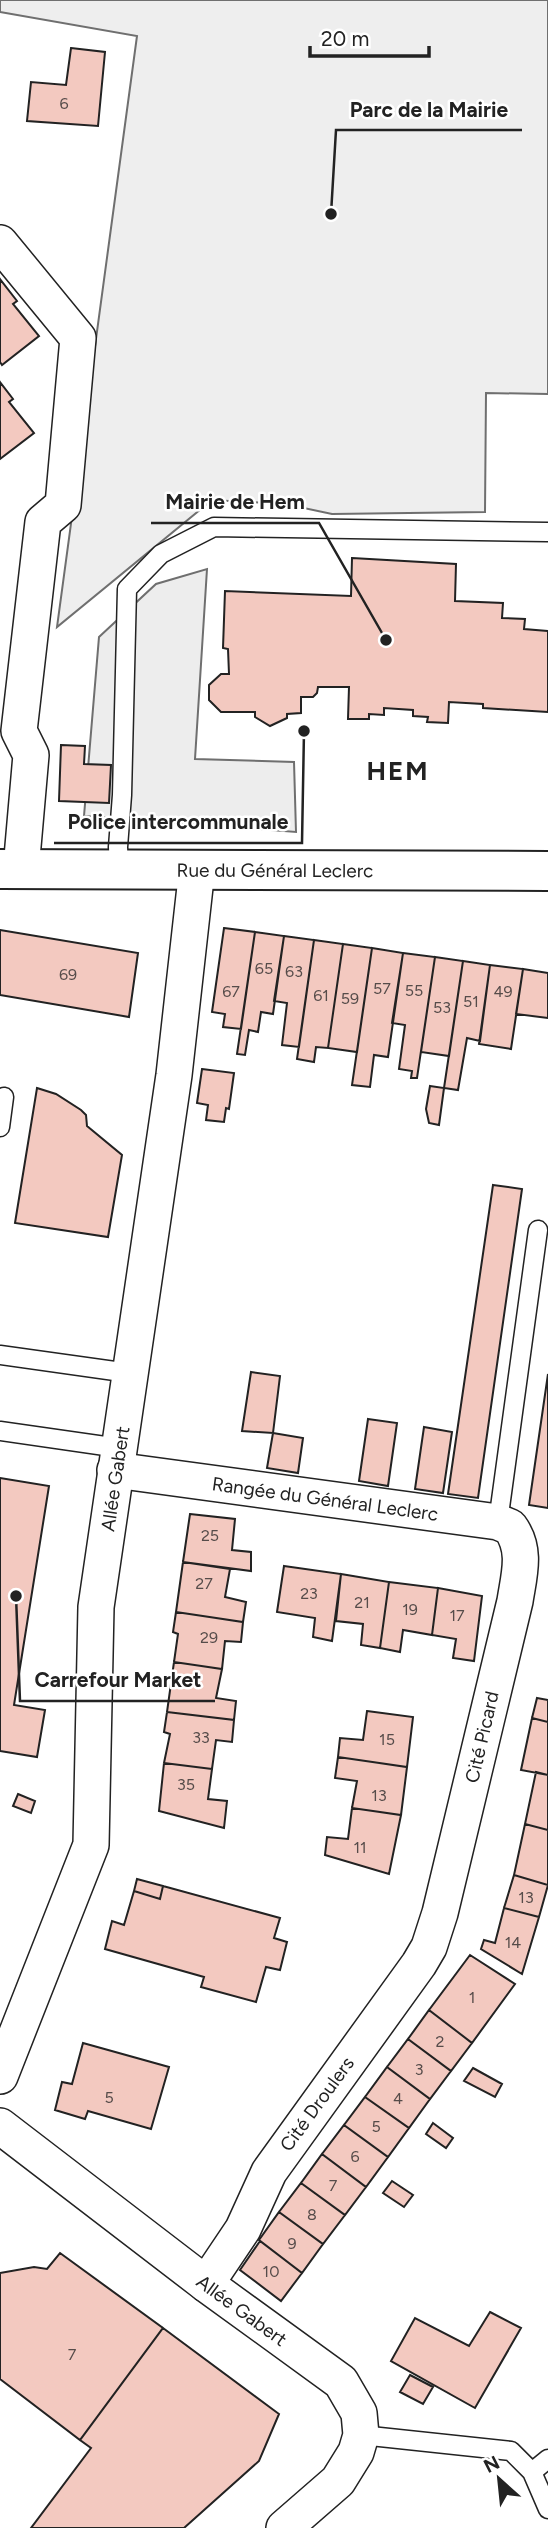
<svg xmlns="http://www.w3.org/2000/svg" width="548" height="2528" viewBox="0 0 548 2528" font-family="Figtree,sans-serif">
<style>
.green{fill:#eee;stroke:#6f6f6f;stroke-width:2}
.parking{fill:#ededed;stroke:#6f6f6f;stroke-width:2}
.building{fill:#f3c9c0;stroke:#222;stroke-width:2}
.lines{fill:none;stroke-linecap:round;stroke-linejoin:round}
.service-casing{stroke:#222;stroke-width:21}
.minor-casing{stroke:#222;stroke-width:38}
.tertiary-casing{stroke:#222;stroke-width:42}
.service{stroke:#fff;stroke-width:18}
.minor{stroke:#fff;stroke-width:35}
.tertiary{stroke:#fff;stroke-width:38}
.labels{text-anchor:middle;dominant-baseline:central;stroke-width:5;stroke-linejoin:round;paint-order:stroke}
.number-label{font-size:16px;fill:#564c4a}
.street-label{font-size:19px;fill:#222;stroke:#fff}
.district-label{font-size:26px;font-weight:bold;letter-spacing:2px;fill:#222;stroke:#fff}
.leader{fill:none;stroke:#222;stroke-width:2.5}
.callout-dot{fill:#222;stroke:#fff;stroke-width:2.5}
.callout-label{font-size:21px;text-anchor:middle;font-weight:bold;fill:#222;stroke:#fff;stroke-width:5;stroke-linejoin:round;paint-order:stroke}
</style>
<rect width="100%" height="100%" fill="#fff"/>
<path class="green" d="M0,0H548V394L486,393L485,512L332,514L285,504L212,500L57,627L137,36L0,12Z"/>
<path class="parking" d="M207,569L195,759L294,762L296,832L84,816L99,637L156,584Z"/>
<path class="building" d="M71,48L105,52L98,126L27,121L31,82L66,85Z
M0,279L17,301L13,304L39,336L2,365L0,362Z
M0,382L13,399L9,402L34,433L0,459Z
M352,558L456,564L455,601L503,603L502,618L525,619L524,629L548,631V712L483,708V704L449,702L448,723L427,722L428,717L413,716V710L384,708V715L369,714V719H348L349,687H318L317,693L313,697H301V713L287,714V718L270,726L255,717V712H221L209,700V685L221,674H229L228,649L223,648L225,591L351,596Z
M61,745L85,746L84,764L111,765L109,803L59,801Z
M224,928L255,932L241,1029L223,1027L225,1014L212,1012Z
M0,930L138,953L129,1017L0,995Z
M255,932L284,936L273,1014L261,1012L258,1032L249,1030L245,1055L237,1054Z
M284,936L314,940L299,1047L282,1045L287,1003L274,1001Z
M314,940L343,944L328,1048L316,1047L314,1062L297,1059Z
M343,944L372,948L357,1052L328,1048Z
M372,948L403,953L388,1057L374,1055L370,1087L352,1085Z
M403,953L435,957L417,1078H411L412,1071L399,1069L405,1025L392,1023Z
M435,957L463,961L449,1056L421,1052Z
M463,961L490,965L480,1041L467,1038L458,1090L444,1088Z
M490,965L523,969L511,1049L479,1044Z
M523,969L548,973V1018L516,1014Z
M202,1069L234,1073L229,1109L226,1108L224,1122L206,1120L208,1105L197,1103Z
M430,1086L444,1088L439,1125L429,1123L426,1109Z
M37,1088L56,1094L81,1110L86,1115L87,1126L122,1155L108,1237L15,1223Z
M493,1185L522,1189L478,1498L448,1494Z
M251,1372L280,1376L273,1433L242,1431Z
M548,1374V1508L529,1505Z
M368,1419L397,1423L388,1486L359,1481Z
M424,1427L452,1432L443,1493L415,1489Z
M273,1433L303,1438L298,1473L267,1468Z
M0,1478L49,1486L14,1705L45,1710L37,1757L0,1751Z
M190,1514L235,1519L232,1550L251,1552V1571L183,1562Z
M183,1562L230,1569L225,1597L246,1602L243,1622L176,1612Z
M284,1566L341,1574L332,1641L313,1637L315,1618L277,1612Z
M341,1574L389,1582L380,1648L361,1645L363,1624L336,1621Z
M389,1582L438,1588L432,1635L403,1630L400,1652L380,1648Z
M438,1588L482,1596L474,1661L453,1658L456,1639L432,1635Z
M176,1612L243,1622L241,1642L225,1641L222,1669L174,1662L178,1634L173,1632Z
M174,1662L222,1669L216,1698L236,1701L234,1720L167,1712Z
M537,1698L548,1700V1722L532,1718Z
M367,1711L413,1717L407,1767L338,1757L340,1738L363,1740Z
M167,1712L234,1720L232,1742L216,1740L212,1769L164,1763L170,1734L164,1732Z
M532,1718L548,1722V1775L521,1770Z
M338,1757L407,1767L401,1815L352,1808L357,1781L335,1778Z
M164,1763L212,1769L208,1799L227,1801L224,1828L159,1811Z
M536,1772L548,1775V1830L525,1824Z
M18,1794L35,1801L31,1813L13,1806Z
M352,1808L401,1815L389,1874L325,1855L327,1837L348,1839Z
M525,1824L548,1830V1885L514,1875Z
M514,1875L548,1885L539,1917L504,1908Z
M137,1879L163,1886L160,1899L134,1891Z
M163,1886L280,1918L274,1938L287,1942L280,1970L266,1967L256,2002L201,1987L204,1977L105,1949L112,1921L124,1925L134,1891L160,1899Z
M504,1908L539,1917L522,1974L481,1949L484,1940L495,1943Z
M470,1955L515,1984L472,2043L429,2010Z
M429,2010L472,2043L451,2071L408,2039Z
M408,2039L451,2071L430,2099L387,2067Z
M83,2043L169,2067L151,2129L88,2111L85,2119L55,2110L62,2082L72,2084Z
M387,2067L430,2099L409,2128L365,2097Z
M473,2068L502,2084L495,2097L464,2081Z
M365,2097L409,2128L388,2157L344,2125Z
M433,2123L453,2138L446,2148L426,2134Z
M344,2125L388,2157L366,2187L322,2154Z
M322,2154L366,2187L345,2215L301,2183Z
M392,2181L413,2195L404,2207L383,2193Z
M301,2183L345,2215L323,2244L279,2212Z
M279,2212L323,2244L302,2273L259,2240Z
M260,2241L302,2273L281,2301L240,2270Z
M60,2253L163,2328L80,2440L0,2379V2273L34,2267L47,2269Z
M490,2312L521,2328L475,2408L391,2361L415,2318L469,2346Z
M163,2328L279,2414L259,2461L184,2528H31L91,2448L80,2440Z
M410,2375L433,2387L423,2404L400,2392Z"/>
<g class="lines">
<g class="service-casing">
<path id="service" d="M119,868L118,847L122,795L127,589L161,554L214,527L548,532
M0,1127L4,1097
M0,1355L129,1373
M0,1431L119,1448
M498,1522L538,1230
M361,2435L511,2451L532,2472L548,2509
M532,2472L548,2459"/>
</g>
<g class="minor-casing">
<g id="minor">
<path d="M0,243L78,338L63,505L43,522L19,731L31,755L21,869"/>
<path id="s1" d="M115,1470L498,1522L510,1527C527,1550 519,1575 515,1601L440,1913L429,1947L419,1964L269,2172L243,2229L206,2284"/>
<path id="s2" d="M0,2076L91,1845L96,1607L174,1075L197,869"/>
<path id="s3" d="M0,2126L206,2284L341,2382L359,2413L361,2435L356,2452L338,2481L284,2528"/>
</g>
</g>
<g class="tertiary-casing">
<g id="tertiary">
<path id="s4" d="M0,869L548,871"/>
</g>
</g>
<use href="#service" class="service"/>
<use href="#minor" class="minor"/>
<use href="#tertiary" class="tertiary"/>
</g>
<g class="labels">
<g class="number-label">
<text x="64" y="103">6</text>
<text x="264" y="968">65</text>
<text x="294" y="971">63</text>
<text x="68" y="974">69</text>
<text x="382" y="988">57</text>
<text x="414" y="990">55</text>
<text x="231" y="991">67</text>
<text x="503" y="991">49</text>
<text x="321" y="995">61</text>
<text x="350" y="998">59</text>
<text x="471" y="1001">51</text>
<text x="442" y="1007">53</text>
<text x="210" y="1535">25</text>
<text x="204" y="1583">27</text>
<text x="309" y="1593">23</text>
<text x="362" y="1602">21</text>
<text x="410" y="1609">19</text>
<text x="457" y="1615">17</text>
<text x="209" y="1637">29</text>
<text x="201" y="1737">33</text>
<text x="387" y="1739">15</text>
<text x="186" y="1784">35</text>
<text x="379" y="1795">13</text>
<text x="360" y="1847">11</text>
<text x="526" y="1897">13</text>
<text x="513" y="1942">14</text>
<text x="472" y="1997">1</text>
<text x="440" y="2041">2</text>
<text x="419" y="2069">3</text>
<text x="109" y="2097">5</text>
<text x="398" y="2098">4</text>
<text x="376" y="2126">5</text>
<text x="355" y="2156">6</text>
<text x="333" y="2185">7</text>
<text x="312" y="2214">8</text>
<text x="292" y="2243">9</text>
<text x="271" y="2271">10</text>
<text x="72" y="2354">7</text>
</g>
<g class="street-label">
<text stroke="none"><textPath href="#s4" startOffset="275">Rue du Général Leclerc</textPath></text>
<text stroke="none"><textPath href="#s2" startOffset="616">Allée Gabert</textPath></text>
<text stroke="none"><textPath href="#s1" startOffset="212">Rangée du Général Leclerc</textPath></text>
<text transform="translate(482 1737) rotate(-77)">Cité Picard</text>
<text transform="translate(317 2104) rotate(-54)">Cité Droulers</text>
<text stroke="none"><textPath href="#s3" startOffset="304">Allée Gabert</textPath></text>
</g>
<g class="district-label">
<text x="398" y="771">HEM</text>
</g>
</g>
<path class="leader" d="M331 214L336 130H522M386 640L319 523H151M304 731L302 843H54M16 1596L20 1701H215"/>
<g class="callout-dot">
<circle cx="331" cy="214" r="7"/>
<circle cx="386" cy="640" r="7"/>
<circle cx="304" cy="731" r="7"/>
<circle cx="16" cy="1596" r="7"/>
</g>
<g class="callout-label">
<text x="429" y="117">Parc de la Mairie</text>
<text x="235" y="509">Mairie de Hem</text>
<text x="178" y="829">Police intercommunale</text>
<text x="118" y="1687">Carrefour Market</text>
</g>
<g transform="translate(499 2479) rotate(333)" stroke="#ffffff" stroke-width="5" paint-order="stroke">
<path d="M0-5L12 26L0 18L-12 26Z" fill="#222222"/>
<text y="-10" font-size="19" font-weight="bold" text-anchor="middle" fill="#222222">N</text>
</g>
<path d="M310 46v10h119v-10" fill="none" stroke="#222222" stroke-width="3.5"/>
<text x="321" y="46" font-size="21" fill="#222222" stroke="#ffffff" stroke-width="5" paint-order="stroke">20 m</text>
</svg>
